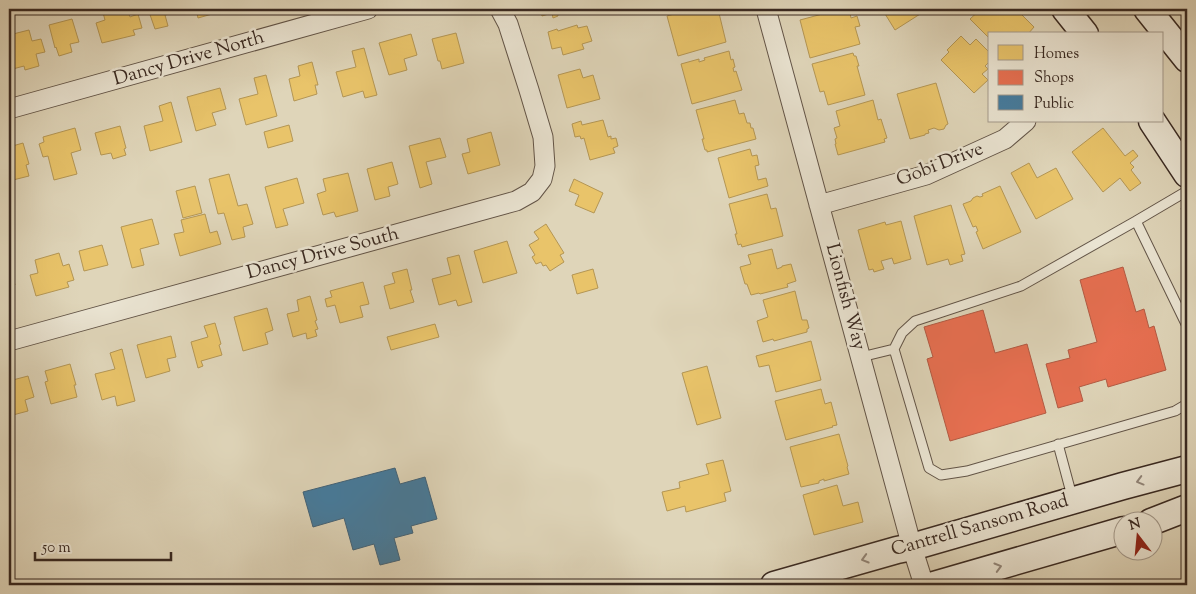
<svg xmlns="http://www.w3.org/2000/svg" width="1196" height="594" viewBox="0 0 1196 594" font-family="'Sorts Mill Goudy',serif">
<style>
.homes{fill:#e9c46a;stroke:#b49654}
.shops{fill:#e76f51;stroke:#b35a43}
.public{fill:#457b9d;stroke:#416278}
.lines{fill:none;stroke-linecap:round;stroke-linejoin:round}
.service-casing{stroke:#625447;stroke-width:11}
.minor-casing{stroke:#625447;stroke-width:21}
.secondary-casing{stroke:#392921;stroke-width:29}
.path{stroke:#392921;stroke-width:3;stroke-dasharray:4 2.5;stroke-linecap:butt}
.service{stroke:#eae4d2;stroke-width:9}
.minor{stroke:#eae4d2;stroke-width:19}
.secondary{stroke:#eae4d2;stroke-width:26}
.oneway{stroke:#92867a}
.labels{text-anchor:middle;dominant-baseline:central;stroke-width:5;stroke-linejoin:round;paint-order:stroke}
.street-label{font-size:19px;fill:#392921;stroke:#eae4d2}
</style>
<rect width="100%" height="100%" fill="#dfd5b9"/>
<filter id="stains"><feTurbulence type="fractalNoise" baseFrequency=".004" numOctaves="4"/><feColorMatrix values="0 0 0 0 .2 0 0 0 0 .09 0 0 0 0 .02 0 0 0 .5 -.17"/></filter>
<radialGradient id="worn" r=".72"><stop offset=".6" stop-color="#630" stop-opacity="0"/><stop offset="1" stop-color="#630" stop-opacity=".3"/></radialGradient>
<path class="homes" d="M102,9H127L130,17L138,14L142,28L133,30L135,35L102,43L96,23L105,20Z
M148,9H174L175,13L165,15L168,26L155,29Z
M196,9H230L198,18Z
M540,9H566L557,11L558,16L553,18L552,13L542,16Z
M692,9H718L726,42L678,56L667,16Z
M841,9H849L851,18L857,16L860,26L855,27L860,44L810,58L800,20Z
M882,9H928L895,30Z
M981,9H1016L1034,27L1028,34H990V39L970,19Z
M72,19L79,42L70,44L72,52L59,56L56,47L55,48L49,25Z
M577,25L578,28L587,26L592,41L582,44L584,49L563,55L561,47L552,49L548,32L557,29L558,31Z
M29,30L32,41L41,39L45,52L36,54L39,66L25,70L24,66L9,70V35Z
M456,33L464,63L442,69L440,61H438L432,39Z
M411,34L417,55L404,59L407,70L389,75L379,43Z
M961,36L970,45L976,39L990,53V61L985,66L988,69L982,74L988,80L974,93L941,60L949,52L947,50Z
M364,48L377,95L365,98L363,91L343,97L336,72L356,67L352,51Z
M729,51L731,60L733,59L735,67L733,68L734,72L736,71L742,90L692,104L681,64L699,59V62L705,60L704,58Z
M853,53L854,56H856L859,66H857L865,95L828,105L824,91L820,92L812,64Z
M312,62L318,85H315L317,94L294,101L289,79L300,76L298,66Z
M580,69L583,78L593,75L600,99L567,108L558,75Z
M266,75L277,116L246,125L239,99L258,94L254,78Z
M936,83L948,124L946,125L944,129L939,130L934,128L928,130L929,133L925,134V135L910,139L897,94Z
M220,88L226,109L212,113L216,125L196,131L187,97Z
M735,100L739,114L744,113L747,123H750L751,128H753L756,139L707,152V150H705L702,139H704L696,110Z
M873,100L878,120L881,119L887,138L884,139L885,142L838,155L835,144H836L835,139L837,138L834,128L840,126L836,111Z
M171,102L182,142L150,151L144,126L163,121L159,106Z
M603,120L608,137L611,136V139L616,138L618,146L613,148L615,153L590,160L584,138L581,139L580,136L575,137L572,124L581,121L582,125Z
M289,125L293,141L268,148L264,132Z
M120,126L126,148L124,149L126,155L113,159L111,153L101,155L95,133Z
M75,128L81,150L71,153L77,174L54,180L48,156L43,157L39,144L44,142L43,137Z
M1103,128L1125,156L1133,150L1138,156L1130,163L1134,167L1131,170L1141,183L1130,191L1120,178L1103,192L1072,152Z
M491,132L500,165L468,174L462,154L470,152L467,139Z
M440,138L446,157L426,162L432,184L420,188L409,146Z
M23,143L29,164L26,165L29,176L9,181V157H11L9,147Z
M750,149L752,156L757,155L759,165L755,166L758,180L766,178L768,186L729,198L718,158Z
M392,162L398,184L388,187L390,196L375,200L367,169Z
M1029,163L1037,178L1056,168L1073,199L1036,219L1011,173Z
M348,173L358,211L336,217L334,212L323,215L317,194L326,191L323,179Z
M229,174L238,206L247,204L253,224L243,227L245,237L232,240L224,213L218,214L209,179Z
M297,178L304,203L283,209L288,225L276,228L265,187Z
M574,179L603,193L594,213L575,205L579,195L569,191Z
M195,186L202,213L183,218L176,191Z
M1000,186L1021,232L983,249L976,232L978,231L976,226L973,227L963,204L971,201L973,198L977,196L980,197L983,196L982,194Z
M767,194L771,209L776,208L783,236L742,247L741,244L738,245L735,234H737L729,204Z
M951,205L965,254L961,255L963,261L950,265L948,259L927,265L914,216Z
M205,214L210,233L217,231L221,244L180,256L174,234L184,232L181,220Z
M152,219L159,244L140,249L144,265L132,268L121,227Z
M901,221L911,259L894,264L892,258L881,261L884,269L874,272L873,269L869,270L858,230L885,222L886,225Z
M546,224L564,253L560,255L564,262L550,271L546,265L543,266L541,262L536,264L532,257L535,255L529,245L539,239L534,232Z
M507,241L517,273L483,283L474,251Z
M102,245L108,265L84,271L79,251Z
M772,249L777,269L782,267V266L791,264L796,281L787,284L788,287L760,294L759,293L751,295L747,284H745L740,267L751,264L748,255Z
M59,253L63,266L69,264L74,280L67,282L69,287L36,296L30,275L38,273L35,260Z
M459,255L472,302L458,306L456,300L439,305L432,279L451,274L447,258Z
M9,262L15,285L9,287Z
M407,269L412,290H410L414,302L390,309L384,286L395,283L392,273Z
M593,269L598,288L577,294L572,275Z
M363,282L369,304L360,306L363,317L340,323L335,305L327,307L325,299L332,297L330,291Z
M795,291L802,320H807L809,328L807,329V332L774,341L773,339L763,342L757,321L768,317L763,300Z
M310,296L317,320L315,321L318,329L315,330L317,336L307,339L306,333L293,337L287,314L299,311L297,300Z
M267,308L273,330L265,333L268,344L243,351L234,317Z
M215,323L221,344L219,345L222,355L201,361L203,366L198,368L191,342L208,337L204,326Z
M435,324L439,337L391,350L387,337Z
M171,336L176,357L167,359L170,371L146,378L137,345Z
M811,341L821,380L776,392L769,365L759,367L756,356Z
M122,349L135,401L117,406L115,396L102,400L95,374L115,369L110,353Z
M70,364L76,385H74L77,397L51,404L45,382L48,381L45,371Z
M707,366L721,418L697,425L682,373Z
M28,376L34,397L25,400L28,411L9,416V381Z
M821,389L825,404L831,402L837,425L832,426L833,427L786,440L775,401Z
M839,434L848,466L847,467L849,474L824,481V479L819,481V483L801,487L790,447Z
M723,460L731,491L724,493L726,501L686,512L685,506L667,511L662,492L680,488L679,482L709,474L706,464Z
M837,485L843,506L858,502L863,522L814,535L803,495Z"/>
<path class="shops" d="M1123,267L1136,312L1144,309L1149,328L1154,326L1166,370L1108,387L1106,379L1079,387L1083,401L1058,408L1046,364L1070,358L1068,350L1097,342L1080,280Z
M983,310L995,353L1027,344L1046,413L950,441L927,359L933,357L924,327Z"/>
<path class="public" d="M395,468L400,484L425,477L437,519L411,526L413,533L394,538L400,560L380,565L374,544L353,550L344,518L313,527L303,492Z"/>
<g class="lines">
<g class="service-casing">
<path id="service" d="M1136,221L1187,191
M1187,326L1136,221L1021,286L915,321L902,333L894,349L929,468L941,475L967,471L1175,411L1187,404
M861,357L894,349
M1058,444L1073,500"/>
</g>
<g class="minor-casing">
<path id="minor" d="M766,9L912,547L924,585
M9,109L368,9
M819,205L926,175L1005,139L1026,121
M9,341L516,201L532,192L542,179L545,166L543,137L529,90L508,24L500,9"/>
</g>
<g class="secondary-casing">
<path id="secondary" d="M1065,9L1085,34
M1147,9L1187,59
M1152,121L1187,174
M1151,522L1187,508
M774,585L897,550L912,547L1123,486L1187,469
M934,585L1124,530"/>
</g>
<path class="path" d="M1182,208C1185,215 1180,222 1187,228"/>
<use href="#service" class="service"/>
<use href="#minor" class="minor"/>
<use href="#secondary" class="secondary"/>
</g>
<defs><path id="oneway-chevron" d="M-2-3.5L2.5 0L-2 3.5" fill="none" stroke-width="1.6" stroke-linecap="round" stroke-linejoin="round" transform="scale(1.25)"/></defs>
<g class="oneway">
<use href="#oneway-chevron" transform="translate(1140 481) rotate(165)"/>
<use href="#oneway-chevron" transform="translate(865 559) rotate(164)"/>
<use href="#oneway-chevron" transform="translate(998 567) rotate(-16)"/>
</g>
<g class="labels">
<g class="street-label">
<text transform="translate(189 59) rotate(-16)">Dancy Drive North</text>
<text transform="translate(940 165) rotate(-21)">Gobi Drive</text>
<text transform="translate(323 254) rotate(-15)">Dancy Drive South</text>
<text transform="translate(845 297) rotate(75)">Lionfish Way</text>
<text transform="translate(980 526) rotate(-16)">Cantrell Sansom Road</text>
</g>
</g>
<rect width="1196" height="594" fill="none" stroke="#dfd5b9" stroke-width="30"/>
<rect x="10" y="10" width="1176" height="574" fill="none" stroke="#392921" stroke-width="2.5"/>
<rect x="15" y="15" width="1166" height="564" fill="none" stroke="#392921"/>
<rect x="988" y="32" width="175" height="90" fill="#eae4d2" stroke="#a3998b"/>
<rect x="998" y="45" width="25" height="15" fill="#e9c46a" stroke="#a3998b"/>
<text x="1034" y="58" font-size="15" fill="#392921">Homes</text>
<rect x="998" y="70" width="25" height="15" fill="#e76f51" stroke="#a3998b"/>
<text x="1034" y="82" font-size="15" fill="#392921">Shops</text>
<rect x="998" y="95" width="25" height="15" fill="#457b9d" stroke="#a3998b"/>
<text x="1034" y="108" font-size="15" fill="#392921">Public</text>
<g transform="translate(1138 536) rotate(344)"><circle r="24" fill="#eae4d2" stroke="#a3998b"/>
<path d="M0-4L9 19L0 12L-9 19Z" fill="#8f2418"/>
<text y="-8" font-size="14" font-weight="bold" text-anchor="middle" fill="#392921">N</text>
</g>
<path d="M35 552v8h136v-8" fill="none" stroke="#392921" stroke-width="2.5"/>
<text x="42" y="552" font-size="15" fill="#392921" stroke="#eae4d2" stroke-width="4" paint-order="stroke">50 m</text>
<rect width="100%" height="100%" filter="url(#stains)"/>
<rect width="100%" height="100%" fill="url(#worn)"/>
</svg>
